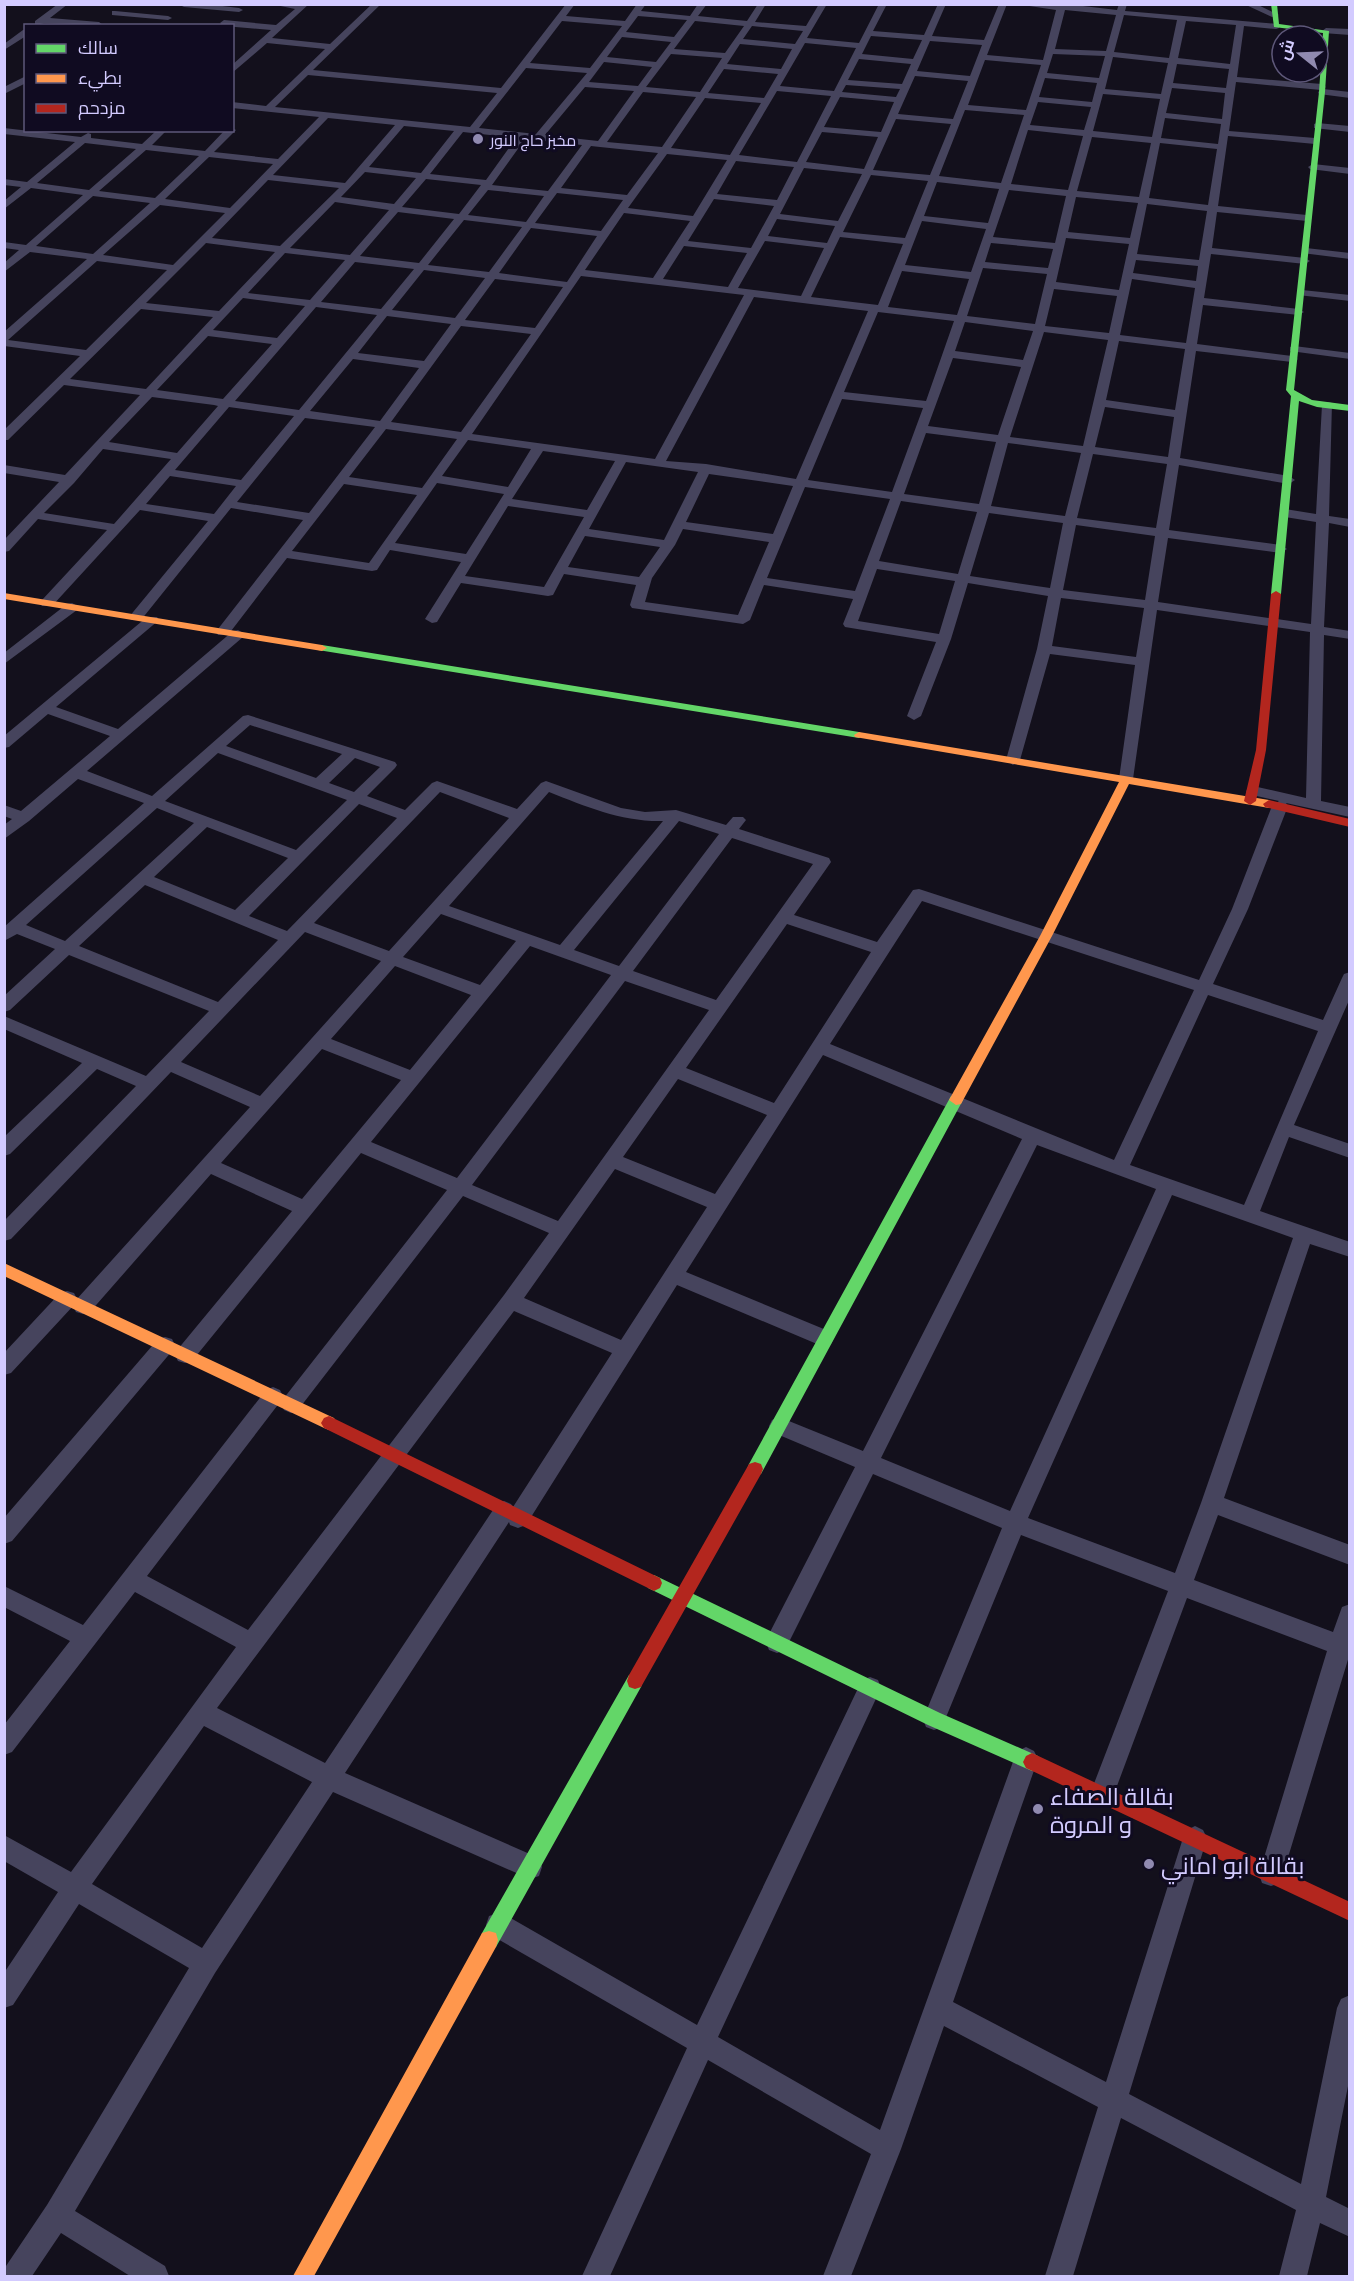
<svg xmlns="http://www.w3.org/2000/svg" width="1354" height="2281" viewBox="0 0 1354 2281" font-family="'Exo 2',Cairo,sans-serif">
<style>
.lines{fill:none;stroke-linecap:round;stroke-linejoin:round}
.street{fill:#46445d;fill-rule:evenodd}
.fast{fill:#63d668;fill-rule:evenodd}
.slow{fill:#ff974d;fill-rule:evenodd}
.jam{fill:#b3261e;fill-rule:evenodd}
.poi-dot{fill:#908ab0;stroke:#100b21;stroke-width:2}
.labels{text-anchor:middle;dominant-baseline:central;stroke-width:6;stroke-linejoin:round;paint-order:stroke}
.far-poi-label{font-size:16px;fill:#d3cbff;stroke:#100b21;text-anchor:start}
.near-poi-label{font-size:24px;fill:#d3cbff;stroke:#100b21;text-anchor:start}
</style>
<rect width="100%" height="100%" fill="#13101c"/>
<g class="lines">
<path class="street" d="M58,4H68L50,18L99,22L103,25L44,23L35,25V21Z
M206,4L239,8L243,10L239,12L184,7L180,5Z
M271,4H309L272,38L330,44L372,4H381L313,70L501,88L566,4H575L566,16L625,21L637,4H646L641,11L690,16L698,4H707L698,16L747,21L758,4H766L755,22L806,26L819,4H827L807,38L859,43L879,4H887L873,31L924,35L938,4H946L932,36L984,40L999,4H1007L987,55L1043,60L1056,10L1016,4H1066L1117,10L1119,4H1127L1125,11L1279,24V28L1276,29L1244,26L1237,77L1322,84L1326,87L1323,89L1350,92V98L1319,94L1318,92L1321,90L1236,82L1229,131L1315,138L1320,141L1315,144L1228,136L1218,206L1307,215L1312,218L1307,221L1217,212L1212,248L1305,258L1310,261L1305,264L1211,254L1204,298L1299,309L1304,312L1299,315L1203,305L1197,344L1292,356L1298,359L1292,362L1196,351L1180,458L1289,476L1295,480L1289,484L1179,465L1169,530L1281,545L1287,549L1281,553L1168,538L1158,602L1311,624L1316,522L1285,517L1279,513L1285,509L1316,514L1322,405L1328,402L1332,403L1329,516L1350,519V527L1329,523L1324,627L1350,631V639L1324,635L1321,801L1350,807V817L1286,803L1288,806L1248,909L1213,984L1323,1020L1342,978L1344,974L1350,972V998L1294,1125L1350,1144V1158L1289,1137L1260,1211L1350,1242V1257L1310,1244L1224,1498L1350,1545V1565L1218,1515L1194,1580L1333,1632L1342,1607L1350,1604V1653L1283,1874L1280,1883L1271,1886L1262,1883L1259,1874L1327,1651L1187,1598L1114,1794L1110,1802L1102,1806L1094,1802L1090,1794L1168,1591L1021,1535L942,1727L934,1730L926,1727L923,1719L1002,1528L873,1474L785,1650L777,1653L769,1650L766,1642L769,1634L855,1467L772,1432L769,1426L772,1420L779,1417L863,1451L1022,1139L823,1055L686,1272L831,1332L834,1338L831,1344L824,1346L817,1344L677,1285L526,1525L518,1528L510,1525L509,1522L345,1773L539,1858L542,1867L539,1876L530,1879L333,1792L215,1973L75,2211L165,2266L169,2276H130L61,2233L32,2276H4L6,2266L47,2205L189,1968L79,1904L13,2005L4,2008V1973L58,1892L4,1861V1835L71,1872L236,1647L135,1592L12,1752L4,1755V1725L70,1641L4,1607V1586L83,1625L266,1390L273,1387L280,1390L283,1396L280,1402L147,1576L248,1630L504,1295L549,1233L463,1196L298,1410L291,1413L284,1410L281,1404L284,1398L447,1190L361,1153L192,1361L185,1363L178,1361L175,1355L178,1349L292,1211L211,1174L90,1312L83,1314L76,1312L73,1306L76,1300L250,1107L171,1072L11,1239L4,1241V1221L136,1086L97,1069L10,1154L4,1156V1137L82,1063L4,1029V1016L146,1076L209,1011L69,955L10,1010L4,1012V996L55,949L17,934L4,941V927L144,803L78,779L29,821L4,839V825L12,819L4,816V805L21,811L110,736L48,714L9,747L4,748V736L147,617H157L159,620L56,707L118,729L233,631L238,630L245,634L243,637L87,771L152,796L243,716L248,715L395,762L397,765L395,768L367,796L405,810L432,783L437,781L517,809L541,783L546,781L621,808L645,812L676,810L726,825L733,817H743L746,820L739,829L829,858L831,862L794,915L877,942L913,890L919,889L1199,980L1232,909L1272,806L1279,801L1248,794L1246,791L1253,786L1306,798L1310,632L1157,610L1133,779L1126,784L1119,779L1135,665L1050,654L1020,760L1013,765L1006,760L1037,649L1048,596L968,583L951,639L921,716L914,720L907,716L936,642L845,627L843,624L853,599L764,585L750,620L743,624L632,608L630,605L636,585L564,574L553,595L548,596L461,583L437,622L432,623L425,619L461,562L390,550L377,570L372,571L287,558L228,635H218L216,632L218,629L303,520L231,508L141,620H131L129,617L208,521L140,510L52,606H42L40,603L42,600L107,530L38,519L9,551L4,552V540L59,482L4,473V465L65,475L140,395L64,385L8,440H4V430L80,356L4,346V332L87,259L30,252L4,272V263L19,250L4,248V242L26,245L83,195L31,188L4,209V201L21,187L4,185V179L27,182L75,142L4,134V128L81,137L88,133L91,134V138L142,144L157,130H167L152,145L205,151L225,130H232V128L236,130L214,152L278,159L319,117L232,108V102L266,106L325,49L267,43L232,73V65L271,30L224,26L220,23L224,20L276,25L295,9ZM1065,10L1116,15L1106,51L1055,49ZM1124,15L1177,20L1169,58L1114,52ZM638,16L687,20L674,37L626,32ZM562,21L622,26L590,68L530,63ZM695,21L744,26L725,53L674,49ZM1186,21L1236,25L1230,64L1178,58ZM752,26L803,31L795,44L743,39ZM871,36L922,40L913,59L862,54ZM622,37L671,42L656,62L607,57ZM930,41L982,45L970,76L917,71ZM805,43L856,48L834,91L780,86ZM740,44L792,49L781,69L727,64ZM671,54L722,58L700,92L646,87ZM1053,54L1105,56L1099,78L1047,73ZM1113,57L1168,63L1161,94L1105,89ZM859,59L911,64L902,84L848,80ZM985,60L1041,65L1026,110L968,105ZM604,62L652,67L638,86L589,82ZM1177,64L1229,69L1226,88L1173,83ZM526,68L587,73L536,134L479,128ZM724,69L778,74L764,98L708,93ZM308,75L497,93L470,127L275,107ZM915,76L968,81L953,119L898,114ZM1045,78L1097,83L1092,102L1039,97ZM846,85L900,89L896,97L842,92ZM585,87L634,91L598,141L545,135ZM1172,88L1225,93L1222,119L1166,113ZM777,91L831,96L797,162L739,155ZM643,92L696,97L662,147L607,142ZM1103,94L1160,99L1152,137L1093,131ZM840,97L894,102L881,132L824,127ZM705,98L761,103L730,155L671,148ZM1038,102L1091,107L1084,130L1030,125ZM965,110L1024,115L1001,183L939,176ZM328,118L395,125L345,183L273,175ZM1165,118L1221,124L1218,144L1161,138ZM896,119L951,124L930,175L873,170ZM404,126L454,131L421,173L369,167ZM1028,130L1083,136L1068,190L1011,184ZM463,132L516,138L486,180L430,174ZM822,132L878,137L864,169L806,162ZM1092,137L1151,143L1139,197L1077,191ZM525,139L582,145L548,191L492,185ZM85,143L136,149L89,190L37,183ZM1160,143L1217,149L1208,205L1149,198ZM591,146L600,147L658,153L627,195L561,188ZM146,150L199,156L155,198L99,191ZM667,154L727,160L693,216L628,208ZM209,157L273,164L230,208L165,199ZM736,161L794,167L777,200L717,194ZM804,168L862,174L838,221L780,214ZM365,172L416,178L394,204L341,197ZM871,175L928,181L905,238L843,232ZM426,179L481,185L459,214L402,207ZM268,180L339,188L280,246L212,238ZM937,182L999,189L988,223L924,216ZM488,190L544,196L526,222L468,215ZM1009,190L1066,196L1055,243L993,237ZM557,193L623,200L601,231L535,223ZM93,196L150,203L93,254L36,246ZM1076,197L1138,203L1130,238L1068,232ZM714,199L774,206L751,248L688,241ZM335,202L389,210L350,255L290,248ZM1147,204L1207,211L1199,260L1137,254ZM160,205L225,213L173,265L103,255ZM398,212L454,219L419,263L360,256ZM624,213L690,221L653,278L585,270ZM777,219L835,226L827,243L768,236ZM464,220L522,227L489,272L428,265ZM922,221L986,229L971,272L905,265ZM531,228L597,236L567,282L499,273ZM840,237L903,244L878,305L811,297ZM1066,238L1129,244L1119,290L1056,282ZM765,241L824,248L801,296L738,288ZM206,243L275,252L219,311L146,303ZM991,243L1053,249L1048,268L985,262ZM684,246L747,253L728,287L663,279ZM285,253L345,260L310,300L248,293ZM1136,260L1198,266L1196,281L1133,273ZM97,261L167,270L86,350L8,340ZM355,262L414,269L381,309L321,302ZM983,268L1047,274L1035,324L967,316ZM424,270L485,278L455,318L392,310ZM902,271L969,279L957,315L888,307ZM581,276L744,295L655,459L472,434ZM495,279L563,287L535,328L465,320ZM1132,279L1195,288L1186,343L1120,335ZM1054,289L1117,296L1109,333L1045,326ZM754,297L868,311L796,479L706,464L666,461ZM243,298L305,306L277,338L213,330ZM316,307L377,315L299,410L235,401ZM141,309L213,317L146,389L70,379ZM878,312L954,321L926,401L844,392ZM387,316L451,324L424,361L358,353ZM965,322L1033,331L1023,360L955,351ZM461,326L531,334L461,432L391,422ZM1044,332L1108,340L1083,446L1010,437ZM208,336L272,344L223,399L157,390ZM1119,341L1185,349L1175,410L1106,400ZM953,358L1021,367L998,435L928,426ZM353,359L419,368L380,421L310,411ZM152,397L214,405L218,406L177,453L109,442ZM842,399L923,408L892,492L808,480ZM229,407L294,416L241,480L175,470ZM1105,407L1174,417L1168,457L1095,447ZM305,418L375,427L309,513L237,502ZM386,429L457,439L422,488L349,477ZM926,433L996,442L979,504L904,494ZM468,440L531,449L508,487L442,476ZM1008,443L1081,453L1065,516L991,506ZM103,449L171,459L114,524L44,513L74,483ZM543,451L615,461L587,510L512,499ZM1093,454L1167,464L1156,528L1077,518ZM626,462L698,472L664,540L589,529ZM709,474L793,486L773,534L686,522ZM170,476L236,486L214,514L146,504ZM437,483L504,494L466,554L395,543ZM344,484L417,495L369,563L292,551ZM805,487L890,499L855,591L767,578ZM901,501L977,512L958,574L879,561ZM508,506L584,517L544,587L465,576ZM989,513L1063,523L1050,588L970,576ZM1076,525L1155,536L1145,600L1063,590ZM683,529L769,542L738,615L645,602L652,578L675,545ZM585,536L660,547L639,577L568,567ZM877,569L955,581L939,634L858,621ZM1061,598L1144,608L1136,657L1052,646ZM250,725L342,754L316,778L226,746ZM218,753L347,800L296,850L165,801ZM355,758L380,767L354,792L329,783ZM440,792L509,818L389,951L314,923ZM549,792C587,807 622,822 663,821L560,945L449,906ZM359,804L397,818L287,931L249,916ZM157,808L194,823L65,941L26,925ZM679,821L719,834L619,966L574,950ZM207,827L288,858L235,910L154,877ZM732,838L813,864L716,1000L633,971ZM145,885L278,940L218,1002L79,946ZM922,901L1194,990L1114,1160L830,1044ZM441,914L516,941L480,985L403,957ZM787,924L871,952L774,1103L686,1068ZM305,932L381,961L260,1096L181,1062ZM530,946L611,975L457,1178L371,1142ZM395,966L471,995L410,1070L331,1039ZM625,981L709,1010L558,1221L472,1185ZM1208,995L1318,1031L1244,1205L1130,1165ZM322,1049L401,1080L302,1199L221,1163ZM678,1079L767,1115L715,1194L623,1157ZM1037,1145L1156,1189L1010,1511L881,1458ZM615,1169L707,1207L621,1340L524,1298ZM1172,1195L1293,1238L1201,1503L1175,1573L1028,1518ZM514,1311L612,1353L513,1507L511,1504L504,1501L497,1504L325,1763L217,1708ZM204,1726L312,1782L202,1948L92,1884Z
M1244,4H1256L1279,15L1272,17Z
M115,11L168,16L172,18L168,20L112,15V11Z
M1326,28L1350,29V35L1323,33L1322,31Z
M23,30H26V36L4,50V44Z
M26,76V83L4,94V87Z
M1317,123L1350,126V132L1314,128V124Z
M1313,164L1350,168V174L1310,169L1308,167Z
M1306,248L1350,253V259L1302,253V249Z
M1302,290L1350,295V301L1298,295V291Z
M1294,346L1350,353V359L1290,351V347Z
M72,603L79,607L77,610L4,664V653L67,604Z
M67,1291L74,1293L77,1299L74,1305L11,1373L4,1375V1353L60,1293Z
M165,1337L172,1339L175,1345L172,1351L12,1541L4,1544V1518L158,1339Z
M870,1677L878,1680L881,1688L718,2037L880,2130L1014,1759L1018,1751L1026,1747L1034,1751L1038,1759L953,2002L1106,2082L1183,1838L1187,1830L1195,1826L1203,1830L1207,1838L1129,2094L1301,2184L1337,2008L1341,1999L1350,1995V2076L1326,2197L1350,2209V2237L1320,2223L1307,2276H1279L1296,2210L1121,2118L1073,2276H1045L1098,2107L944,2026L901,2149L851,2276H823L871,2154L708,2060L610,2276H582L687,2048L489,1934L486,1925L489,1916L498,1913L507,1916L697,2025L862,1680Z"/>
<path class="fast" d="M1271,4H1277L1279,24L1329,31L1325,92L1294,390L1312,400L1350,405V411L1317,407L1299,401L1281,594L1276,597L1271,594L1291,396L1286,390L1319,92L1323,33L1274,27Z
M322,645L859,732L864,735L859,738L318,650V646Z
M956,1095L963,1100L761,1474L755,1476L749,1474L747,1469L749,1464L951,1096Z
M654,1575L940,1713L1038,1756L1041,1762L1038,1768L1032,1771L928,1725L648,1588L646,1583L648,1578Z
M635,1673L641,1675L643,1681L641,1687L496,1947L489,1949L482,1947L480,1940L482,1933L629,1675Z"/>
<path class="slow" d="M4,593L322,645L327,648L322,651L4,599Z
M859,732L1269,800L1275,804L1269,808L1129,784L1052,936L961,1104L956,1105L949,1100L1040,936L1119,782L855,737L854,735Z
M4,1263L334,1418L337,1423L334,1428L329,1430L324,1428L4,1276Z
M489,1931L496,1933L498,1940L496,1947L314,2276H293L482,1933Z"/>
<path class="jam" d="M1276,591L1281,594L1266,750L1256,801L1250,805L1244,801L1256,750L1271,594Z
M1269,800L1350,819V827L1265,807L1263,804Z
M329,1416L660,1578L662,1583L660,1588L654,1591L648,1588L324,1428L321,1423L324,1418Z
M755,1462L761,1464L763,1469L761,1474L641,1687L635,1689L629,1687L627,1681L629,1675L749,1464Z
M1032,1753L1350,1902V1921L1026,1768L1023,1762L1026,1756Z"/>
</g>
<g class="poi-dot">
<circle cx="478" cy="139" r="6"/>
<circle cx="1038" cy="1809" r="6"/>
<circle cx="1149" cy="1864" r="6"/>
</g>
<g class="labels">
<g class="far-poi-label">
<text x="490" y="139">مخبز حاج النور</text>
</g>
<g class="near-poi-label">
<text x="1050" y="1795">بقالة الصفاء<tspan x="1050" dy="28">و المروة</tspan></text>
<text x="1161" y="1864">بقالة ابو اماني</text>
</g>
</g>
<rect width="1354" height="2281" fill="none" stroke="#d3cbff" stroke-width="12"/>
<rect x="24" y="24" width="210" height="108" fill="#100b21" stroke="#5e587a" stroke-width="1.5"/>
<rect x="36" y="44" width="30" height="9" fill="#63d668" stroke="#5e587a" stroke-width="1.5"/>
<text x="78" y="54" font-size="18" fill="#d3cbff">سالك</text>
<rect x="36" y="74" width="30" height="9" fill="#ff974d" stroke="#5e587a" stroke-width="1.5"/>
<text x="78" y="84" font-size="18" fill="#d3cbff">بطيء</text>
<rect x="36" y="104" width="30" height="9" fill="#b3261e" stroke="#5e587a" stroke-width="1.5"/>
<text x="78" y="114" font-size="18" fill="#d3cbff">مزدحم</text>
<g transform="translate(1300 54) rotate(288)"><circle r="28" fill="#100b21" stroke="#5e587a" stroke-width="1.5"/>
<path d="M0-4.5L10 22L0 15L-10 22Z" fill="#908ab0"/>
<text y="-9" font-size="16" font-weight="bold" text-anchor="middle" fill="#d3cbff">ش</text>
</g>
</svg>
